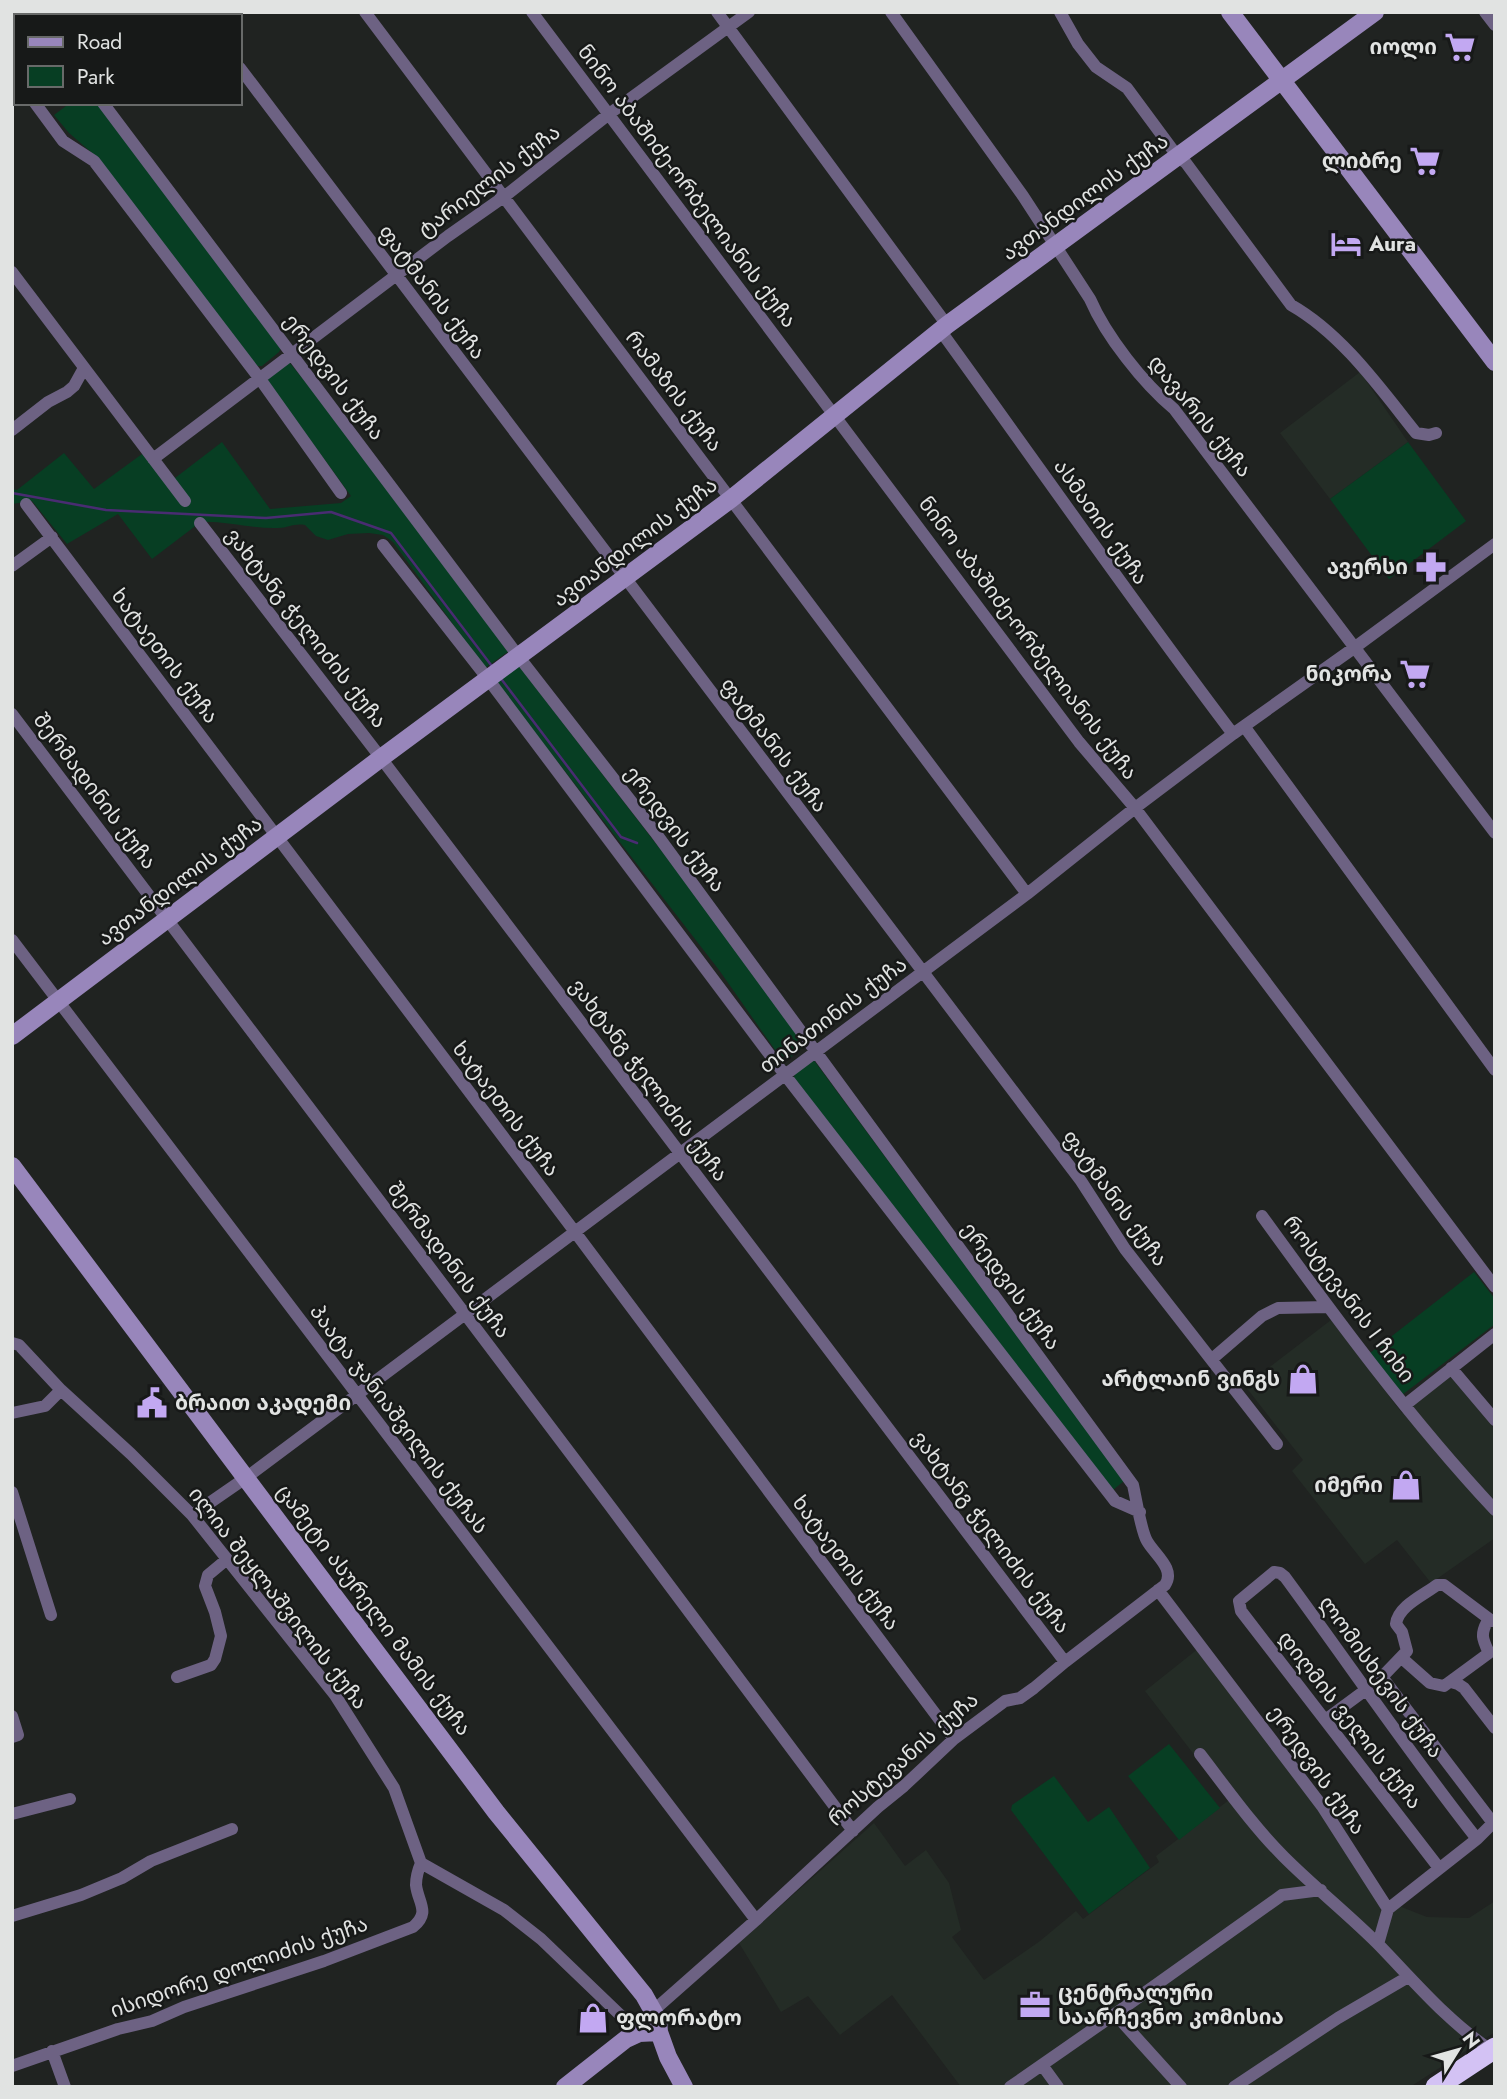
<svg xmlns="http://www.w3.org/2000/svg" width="1507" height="2099" viewBox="0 0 1507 2099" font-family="Jost,'Noto Sans Georgian',sans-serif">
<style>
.built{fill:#242c26}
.green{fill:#073e23}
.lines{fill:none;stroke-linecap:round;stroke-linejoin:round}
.stream{stroke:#492c72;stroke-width:2.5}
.street{stroke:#6d6283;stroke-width:12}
.secondary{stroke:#9886bb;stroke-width:18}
.highway{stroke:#d3c2f4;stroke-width:21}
.labels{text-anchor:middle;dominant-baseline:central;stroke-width:5;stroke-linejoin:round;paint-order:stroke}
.poi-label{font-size:21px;font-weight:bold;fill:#e1e3e2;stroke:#171918;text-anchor:end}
.street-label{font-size:21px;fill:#e1e3e2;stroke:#171918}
</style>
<rect width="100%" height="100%" fill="#202321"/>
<path class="built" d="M1360,372L1408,442L1330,499L1280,433Z
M1331,1320L1402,1413L1450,1376L1495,1429V1538L1431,1583L1397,1540L1365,1564L1292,1471L1303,1460L1245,1386Z
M1199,1648L1320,1810L1384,1909L1399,1906L1427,1917L1469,1918L1495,1901V2032L1410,2087H961L892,1995L840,2035L808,1996L781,2012L739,1943L874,1823L905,1866L926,1850L949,1883L961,1930L952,1937L984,1980L1040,1941L1076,1911L1083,1919L1159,1862L1156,1856L1229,1800L1145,1691Z"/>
<path class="green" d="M70,103H95L102,110L281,348L279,352L262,366H257L98,158L69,133L54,115Z
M289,362L322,402L509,651L485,668L393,542L383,535L369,533L348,534L328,540L316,536L305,525C293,523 289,528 278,528C251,529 224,520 196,522L198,524L152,559L118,514L67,544L32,501L12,504V489L17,490L64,453L94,489L142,454L175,478L222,442L270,509L341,503L351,496L266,379Z
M1408,442L1466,521L1389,579L1330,499Z
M519,666L667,858L794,1028L803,1047L789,1059L780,1057L719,970L495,681Z
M813,1059L1124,1481L1113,1490L794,1078L795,1073Z
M1474,1272L1495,1299V1324L1402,1395L1370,1353Z
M1169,1744L1220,1808L1179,1840L1128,1776Z
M1054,1776L1088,1822L1109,1807L1150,1868L1089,1914L1011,1810L1012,1805Z"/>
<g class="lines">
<path class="stream" d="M12,493L106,510L266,518L331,512L391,533L491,665
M502,680L621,837L637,843"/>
<path class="street" d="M197,12L200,16
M365,12L1027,894
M532,12L1079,742L1135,808L1495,1287
M717,12L947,325
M891,12L1023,196L1090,299C1106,336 1143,383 1174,409L1495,833
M1060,12L1078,44L1096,67L1127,88L1178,157L1186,163L1291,305C1342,334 1380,388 1416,433L1429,435L1436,433
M1485,12L1495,25
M240,68L1081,1181L1125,1249L1277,1444
M12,73L16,77
M35,103L63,141L94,161L260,379L341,493
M103,103L519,657L655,832L1133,1485C1136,1498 1141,1531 1147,1541C1154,1554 1176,1569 1165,1585L1065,1662L1034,1688L1020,1698L1005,1701L954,1739L904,1786L878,1807L756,1920L653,2011
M12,272L185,501
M940,330C1038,465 1132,601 1233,734
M12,430L48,402L67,392L74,386L84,368
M153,459L448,236L505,196L609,114L749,12
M26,504L575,1232L954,1739
M200,523L381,758L1065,1662
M383,545L488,679L785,1075L1115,1501L1140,1512
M12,566L52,537
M12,714L610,1506L853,1831
M1244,726L1495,1070
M12,940L756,1920
M1262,1216C1335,1317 1410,1419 1495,1510
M12,1343L19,1345L61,1390L131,1454L192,1515L335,1695L394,1788L421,1863L504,1910L541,1939L639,2033
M1212,1359L1262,1316L1278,1308L1328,1307
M1451,1368L1495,1420
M1405,1405L1495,1334
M12,1413L45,1406L61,1390
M12,1492L51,1615
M192,1515L247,1477L1027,894L1135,808L1233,734L1354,648L1495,544
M1158,1590L1322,1806L1388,1909
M1489,1653C1483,1640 1480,1635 1487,1622L1495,1620
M1399,1659L1404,1660L1430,1683L1444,1686L1489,1653
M177,1677L211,1665L215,1659L221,1636L215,1612L205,1586L208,1575L226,1560
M1382,1677L1407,1651L1402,1632L1396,1624C1398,1606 1424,1595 1437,1585H1444L1492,1621
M1382,1677L1493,1823
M1451,1682L1458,1684L1464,1688L1495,1728
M12,1716L18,1735L12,1737
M1325,1720L1367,1689
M1200,1754C1227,1789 1253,1826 1284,1857C1314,1887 1348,1914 1378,1944C1414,1981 1448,2022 1491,2050
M12,1814L70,1799
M1439,1868L1241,1611L1239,1601L1274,1572L1280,1573L1285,1577C1349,1664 1410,1754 1477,1839
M12,1916L81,1895L122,1878L151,1861L232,1829
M1378,1944L1388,1909L1477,1839L1495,1821
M1115,2014L1181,2087
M52,2051L65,2087
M1042,2065L1058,2087
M12,2066L118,2029L152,2021L184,2007L324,1961L413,1927C431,1912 418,1903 416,1885C416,1877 418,1870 421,1863
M1010,2087L1115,2014L1282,1895L1321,1890
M1234,2087L1338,2018L1408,1977"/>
<path class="secondary" d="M1230,12L1495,362
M67,16L71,12
M12,57L16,55
M12,1036L381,758L731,499L947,325L1375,12
M12,1166L496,1812L644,1995L658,2020L659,2032L668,2057L684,2087
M565,2087L626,2039L639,2033L659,2032"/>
<path class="highway" d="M1436,2087L1495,2048"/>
</g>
<defs>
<g id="supermarket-bare" transform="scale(2.415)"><path d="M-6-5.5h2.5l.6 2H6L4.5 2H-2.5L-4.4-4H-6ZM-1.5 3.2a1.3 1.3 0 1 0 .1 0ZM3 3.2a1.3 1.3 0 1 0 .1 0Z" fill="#c2a8f2" stroke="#171918" stroke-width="2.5" paint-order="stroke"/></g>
<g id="hotel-bare" transform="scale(2.415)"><path d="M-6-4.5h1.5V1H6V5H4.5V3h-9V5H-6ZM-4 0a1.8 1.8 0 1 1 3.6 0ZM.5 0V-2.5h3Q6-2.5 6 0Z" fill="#c2a8f2" stroke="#171918" stroke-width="2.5" paint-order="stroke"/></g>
<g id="pharmacy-bare" transform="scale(2.415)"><path d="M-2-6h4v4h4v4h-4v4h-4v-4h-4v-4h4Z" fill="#c2a8f2" stroke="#171918" stroke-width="2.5" paint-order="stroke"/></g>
<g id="shop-bare" transform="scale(2.415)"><path d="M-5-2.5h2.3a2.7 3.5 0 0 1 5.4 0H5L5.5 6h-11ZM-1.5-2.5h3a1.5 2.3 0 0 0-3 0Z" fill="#c2a8f2" stroke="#171918" stroke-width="2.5" paint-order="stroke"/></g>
<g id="civic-bare" transform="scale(2.415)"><path d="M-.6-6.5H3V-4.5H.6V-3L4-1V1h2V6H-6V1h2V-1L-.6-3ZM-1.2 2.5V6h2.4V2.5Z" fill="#c2a8f2" stroke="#171918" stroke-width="2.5" paint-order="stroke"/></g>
<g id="office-bare" transform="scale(2.415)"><path d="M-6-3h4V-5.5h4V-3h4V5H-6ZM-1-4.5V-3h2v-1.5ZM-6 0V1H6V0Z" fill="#c2a8f2" stroke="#171918" stroke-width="2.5" paint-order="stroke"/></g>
</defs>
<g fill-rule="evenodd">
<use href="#supermarket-bare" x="1460" y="47"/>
<use href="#supermarket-bare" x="1425" y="161"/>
<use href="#hotel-bare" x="1346" y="244"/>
<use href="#pharmacy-bare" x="1431" y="567"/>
<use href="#supermarket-bare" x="1415" y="674"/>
<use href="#shop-bare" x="1303" y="1379"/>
<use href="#civic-bare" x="152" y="1403"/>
<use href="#shop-bare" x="1406" y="1485"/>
<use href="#office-bare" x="1035" y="2005"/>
<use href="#shop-bare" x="593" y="2018"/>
</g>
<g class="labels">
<g class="poi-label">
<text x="1437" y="47">იოლი</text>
<text x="1402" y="161">ლიბრე</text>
<text x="1369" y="244" text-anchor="start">Aura</text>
<text x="1408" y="567">ავერსი</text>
<text x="1392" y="674">ნიკორა</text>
<text x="1280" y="1379">არტლაინ ვინგს</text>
<text x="175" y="1403" text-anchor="start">ბრაით აკადემი</text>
<text x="1383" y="1485">იმერი</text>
<text x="1058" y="1993" text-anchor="start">ცენტრალური<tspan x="1058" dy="24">საარჩევნო კომისია</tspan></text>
<text x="616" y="2018" text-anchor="start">ფლორატო</text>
</g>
<g class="street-label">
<text transform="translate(489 181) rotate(-37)">ტარიელის ქუჩა</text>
<text transform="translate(687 186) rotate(53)">ნინო აბაშიძე-ორბელიანის ქუჩა</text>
<text transform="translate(1085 197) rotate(-36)">ავთანდილის ქუჩა</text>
<text transform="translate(432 292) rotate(53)">ფატმანის ქუჩა</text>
<text transform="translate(334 377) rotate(53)">ერედვის ქუჩა</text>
<text transform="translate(674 391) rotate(53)">რამაზის ქუჩა</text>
<text transform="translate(1200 416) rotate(51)">დავარის ქუჩა</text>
<text transform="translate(1101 522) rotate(55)">ასმათის ქუჩა</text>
<text transform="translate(635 542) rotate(-37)">ავთანდილის ქუჩა</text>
<text transform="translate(306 628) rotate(52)">ვახტანგ ჭელიძის ქუჩა</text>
<text transform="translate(1028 638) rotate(53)">ნინო აბაშიძე-ორბელიანის ქუჩა</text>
<text transform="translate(165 656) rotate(53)">ხატაეთის ქუჩა</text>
<text transform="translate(774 745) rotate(53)">ფატმანის ქუჩა</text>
<text transform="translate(95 791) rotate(53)">შერმადინის ქუჩა</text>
<text transform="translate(675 829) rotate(53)">ერედვის ქუჩა</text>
<text transform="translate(180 881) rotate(-37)">ავთანდილის ქუჩა</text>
<text transform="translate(833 1015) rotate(-37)">თინათინის ქუჩა</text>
<text transform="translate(649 1080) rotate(53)">ვახტანგ ჭელიძის ქუჩა</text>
<text transform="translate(506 1109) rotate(53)">ხატაეთის ქუჩა</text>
<text transform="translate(1115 1198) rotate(54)">ფატმანის ქუჩა</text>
<text transform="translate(449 1260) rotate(53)">შერმადინის ქუჩა</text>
<text transform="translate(1011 1286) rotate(54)">ერედვის ქუჩა</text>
<text transform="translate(1349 1299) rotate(53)">როსტევანის I ჩიხი</text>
<text transform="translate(399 1419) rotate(53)">პაატა ჯანიაშვილის ქუჩას</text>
<text transform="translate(991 1532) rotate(53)">ვახტანგ ჭელიძის ქუჩა</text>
<text transform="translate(846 1563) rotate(53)">ხატაეთის ქუჩა</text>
<text transform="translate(278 1598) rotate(52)">ილია შეყლაშვილის ქუჩა</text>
<text transform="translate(374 1610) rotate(53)">ცამეტი ასურელი მამის ქუჩა</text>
<text transform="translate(1381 1677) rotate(54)">ლომისხევის ქუჩა</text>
<text transform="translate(1350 1720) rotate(52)">დიღმის ველის ქუჩა</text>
<text transform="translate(903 1759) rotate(-41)">როსტევანის ქუჩა</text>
<text transform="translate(1317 1770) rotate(55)">ერედვის ქუჩა</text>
<text transform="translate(239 1967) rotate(-19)">ისიდორე დოლიძის ქუჩა</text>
</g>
</g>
<rect width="1507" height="2099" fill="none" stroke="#e1e3e2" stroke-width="28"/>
<rect x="14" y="14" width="228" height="91" fill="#171918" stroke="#686a69" stroke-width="2"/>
<rect x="28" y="37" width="35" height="10" fill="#9886bb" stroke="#686a69" stroke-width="2"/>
<text x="77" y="49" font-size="21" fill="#e1e3e2">Road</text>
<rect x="28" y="66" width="35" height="21" fill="#073e23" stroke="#686a69" stroke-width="2"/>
<text x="77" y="84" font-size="21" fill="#e1e3e2">Park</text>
<g transform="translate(1458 2050) rotate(53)" stroke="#171918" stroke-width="5" paint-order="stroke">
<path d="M0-5L12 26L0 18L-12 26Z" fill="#e1e3e2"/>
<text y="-10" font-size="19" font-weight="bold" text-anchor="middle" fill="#e1e3e2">N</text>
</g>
</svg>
